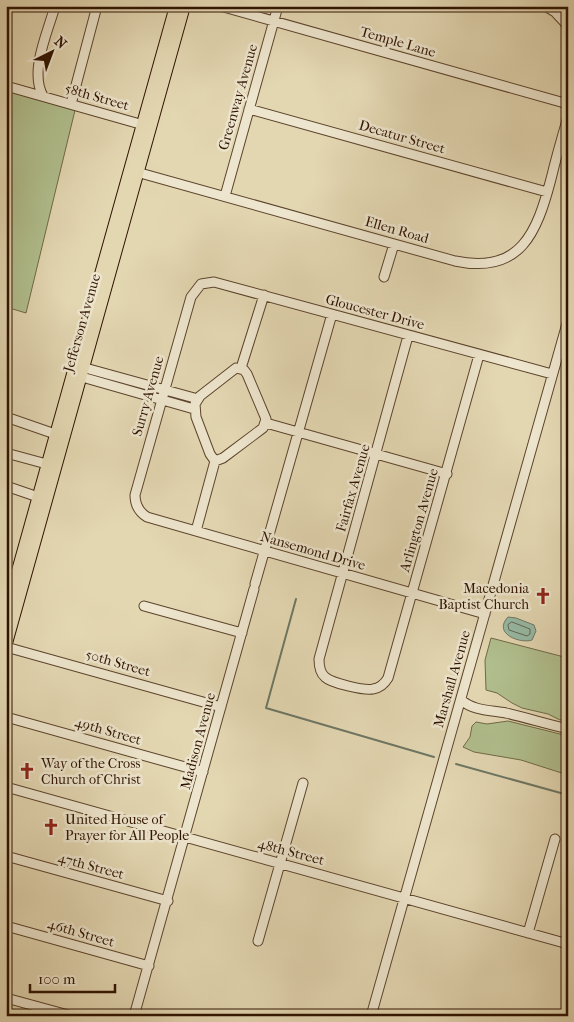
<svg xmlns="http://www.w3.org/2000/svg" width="574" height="1022" viewBox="0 0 574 1022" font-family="'IM FELL French Canon',serif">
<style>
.green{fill:#b1bf8e;stroke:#706947}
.water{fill:#96baa6;stroke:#6d7764}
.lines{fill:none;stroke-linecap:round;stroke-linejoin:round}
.shore{stroke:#626653;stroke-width:1}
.stream{stroke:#6d7764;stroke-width:2}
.minor-casing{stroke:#5c442c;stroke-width:11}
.major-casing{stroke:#2f1300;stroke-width:12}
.minor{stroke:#ede5cd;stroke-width:9}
.major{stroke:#e3d7b2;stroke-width:10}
.labels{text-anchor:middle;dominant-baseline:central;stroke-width:5;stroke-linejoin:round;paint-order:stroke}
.street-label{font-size:14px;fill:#2f1300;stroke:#ede5cd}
.poi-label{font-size:14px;fill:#2f1300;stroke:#ede5cd;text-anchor:start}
</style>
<rect width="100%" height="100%" fill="#e3d7b2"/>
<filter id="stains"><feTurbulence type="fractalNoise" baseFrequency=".004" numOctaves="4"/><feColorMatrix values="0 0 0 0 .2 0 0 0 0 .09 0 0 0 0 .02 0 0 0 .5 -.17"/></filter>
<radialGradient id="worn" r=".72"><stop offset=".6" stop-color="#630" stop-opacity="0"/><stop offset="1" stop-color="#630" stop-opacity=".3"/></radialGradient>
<path class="green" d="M6,89L76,106L26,313L6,307Z
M491,638L568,658V720H560L548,714L522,708L512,703L497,693L486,690L485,660Z
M508,721L568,736V775L521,760L474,752L463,747L470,737L472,726L476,722L487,724Z"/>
<path class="water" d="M508,617L516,618L534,625L536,631L532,640C521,644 492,634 508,617Z"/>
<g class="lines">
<path class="shore" d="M512,622L530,629V634L527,636L509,630L508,625Z"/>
<path class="stream" d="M296,599L266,708L434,757
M456,764L568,795"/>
<g class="minor-casing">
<path id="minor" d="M220,6L568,104
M545,6L555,12L568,26
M6,86L147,126
M43,96C29,71 48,32 55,6
M71,104L97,6
M249,109L547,192
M133,171L455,261C521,275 537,232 551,179C556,158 562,137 568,117
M225,196L278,6
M384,277L394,244
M408,336L319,659C319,666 320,673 325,677C331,683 365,691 373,689C380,688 385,683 388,678L479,355
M78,366L198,399
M236,368L244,370L247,374L266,419L263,428L223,458L215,461L210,454L196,417L195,404L200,396Z
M241,368L264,295
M75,375L194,409
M6,417L55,434
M266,423L447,474
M6,453L54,466
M6,486L38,497
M196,531L215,461
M255,584L332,314
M144,606L242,633
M485,614L147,517C139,512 135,505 135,495L191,297L201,284L214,282L552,374
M6,647L221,707
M461,700C474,711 490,710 506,713C527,718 547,724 568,729
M6,717L203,772
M6,787L568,944
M6,856L168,901
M6,926L149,966
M528,933L555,839
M258,941L303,783
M6,998L72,1016
M134,1016L254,589
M371,1016L568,320"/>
</g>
<g class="major-casing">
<path id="major" d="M6,610L175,6
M6,647L185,6"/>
</g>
<use href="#minor" class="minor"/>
<use href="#major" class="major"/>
</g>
<defs>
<g id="church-bare" transform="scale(1.35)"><path d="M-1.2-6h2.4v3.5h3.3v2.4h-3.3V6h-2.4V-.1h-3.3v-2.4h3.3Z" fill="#8f2418" stroke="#ede5cd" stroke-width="2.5" paint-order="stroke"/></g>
</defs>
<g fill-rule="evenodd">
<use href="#church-bare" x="543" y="596"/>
<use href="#church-bare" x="27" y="771"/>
<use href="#church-bare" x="51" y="827"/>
</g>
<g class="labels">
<g class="street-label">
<text transform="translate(398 42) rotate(16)">Temple Lane</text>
<text transform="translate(97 97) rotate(16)">58th Street</text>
<text transform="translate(238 97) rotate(-74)">Greenway Avenue</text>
<text transform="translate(402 137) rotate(16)">Decatur Street</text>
<text transform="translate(397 230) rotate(16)">Ellen Road</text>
<text transform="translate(375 312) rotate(15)">Gloucester Drive</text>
<text transform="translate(82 323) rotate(-74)">Jefferson Avenue</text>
<text transform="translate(148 396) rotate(-74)">Surry Avenue</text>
<text transform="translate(353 488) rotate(-74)">Fairfax Avenue</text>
<text transform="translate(419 520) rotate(-74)">Arlington Avenue</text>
<text transform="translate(313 551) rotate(16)">Nansemond Drive</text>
<text transform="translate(118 663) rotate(16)">50th Street</text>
<text transform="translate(452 679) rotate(-74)">Marshall Avenue</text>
<text transform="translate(108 731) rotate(16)">49th Street</text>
<text transform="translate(198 741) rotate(-75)">Madison Avenue</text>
<text transform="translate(291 852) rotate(15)">48th Street</text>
<text transform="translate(91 866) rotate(15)">47th Street</text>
<text transform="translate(81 933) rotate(16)">46th Street</text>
</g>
<g class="poi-label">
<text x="529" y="588" text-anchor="end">Macedonia<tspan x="529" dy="16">Baptist Church</tspan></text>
<text x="41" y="763">Way of the Cross<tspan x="41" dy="16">Church of Christ</tspan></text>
<text x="65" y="819">United House of<tspan x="65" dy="16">Prayer for All People</tspan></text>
</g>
</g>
<rect width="574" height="1022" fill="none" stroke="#e3d7b2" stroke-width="25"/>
<rect x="8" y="8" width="559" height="1007" fill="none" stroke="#2f1300" stroke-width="2.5"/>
<rect x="12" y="12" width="549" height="997" fill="none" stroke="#2f1300"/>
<g transform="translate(52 52) rotate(42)" stroke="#ede5cd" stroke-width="4" paint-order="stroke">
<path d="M0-4L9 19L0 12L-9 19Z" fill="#2f1300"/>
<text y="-8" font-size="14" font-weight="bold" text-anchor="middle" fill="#2f1300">N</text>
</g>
<path d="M30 984v8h85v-8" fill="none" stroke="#2f1300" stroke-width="2.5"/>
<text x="38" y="984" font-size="15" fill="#2f1300" stroke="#ede5cd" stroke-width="4" paint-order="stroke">100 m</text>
<rect width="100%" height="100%" filter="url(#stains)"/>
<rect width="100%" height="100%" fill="url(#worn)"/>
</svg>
